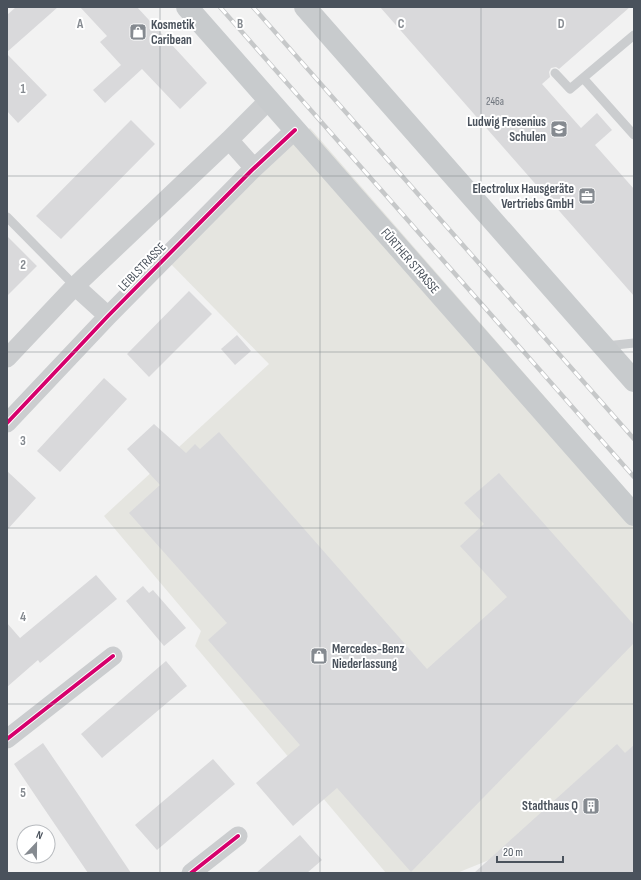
<svg xmlns="http://www.w3.org/2000/svg" width="641" height="880" viewBox="0 0 641 880" font-family="'Sofia Sans Condensed',sans-serif">
<style>
.commercial{fill:#e5e5e0}
.building{fill:#d9d9db}
.lines{fill:none;stroke-linecap:round;stroke-linejoin:round}
.lane{stroke:#cbcdcf;stroke-width:9}
.street{stroke:#cbcdcf;stroke-width:19}
.primary{stroke:#c8cbcd;stroke-width:22}
.rail-casing{stroke:#c6c8c9;stroke-width:4.5}
.rail{stroke:#fff;stroke-width:3;stroke-dasharray:9;stroke-linecap:butt}
.cycleway-casing{stroke:#fff;stroke-width:6}
.cycleway{stroke:#d6006c;stroke-width:4}
.grid{fill:none;stroke:#858a90;stroke-width:1;stroke-opacity:0.55}
.labels{text-anchor:middle;dominant-baseline:central;stroke-width:4;stroke-linejoin:round;paint-order:stroke}
.number-label{font-size:11px;fill:#6f757d}
.poi-label{font-size:13px;font-weight:bold;fill:#4a525c;stroke:#fff;text-anchor:end}
.street-label{font-size:13px;fill:#4a525c;stroke:#fff}
.grid-label{font-size:13px;text-anchor:middle;font-weight:bold;fill:#858a90;stroke:#fff;stroke-width:4;stroke-linejoin:round;paint-order:stroke}
</style>
<rect width="100%" height="100%" fill="#f2f2f2"/>
<path class="commercial" d="M310,128L634,499V873L489,860L457,873H386L195,646L201,631L104,516L269,364L167,260Z"/>
<path class="building" d="M16,7H58L7,52V15Z
M80,7H137L207,83L180,109L142,69L105,103L93,90L121,65L100,42L107,36Z
M380,7H630L559,69L556,67L551,68L549,72L550,77L542,84L581,128L597,113L612,130L595,145L634,189V296Z
M7,54L47,95L18,123L7,111Z
M131,120L155,144L61,239L36,216Z
M7,236L37,266L7,296Z
M189,291L212,314L149,377L127,354Z
M237,335L251,351L235,365L221,349Z
M104,378L127,399L60,472L37,451Z
M154,424L186,453L195,444L200,449L219,432L427,669L507,597L460,546L484,524L464,503L499,473L634,625V643L411,872L337,788L293,826L256,783L300,745L208,640L227,623L129,513L160,485L127,449Z
M7,471L36,498L7,530Z
M96,575L117,599L40,663L38,660L7,687V623L20,638Z
M143,586L149,593L153,590L186,628L164,646L126,601Z
M166,661L187,686L102,758L81,734Z
M43,743L82,800L131,873H88L43,807L14,764Z
M617,744L625,753L634,745V873H474Z
M213,759L235,784L157,850L135,825Z
M300,835L322,860L307,873H256Z"/>
<g class="lines">
<path class="lane" d="M634,35L583,78L634,135
M555,73L570,89L583,78
M7,217L75,286
M606,346L634,343"/>
<path class="street" d="M229,140L254,168
M75,286L108,316
M7,358L75,286L229,140L269,100
M7,423L108,316L251,171L295,130
M7,739L113,656
M191,873L238,836"/>
<path class="primary" d="M187,7L634,515
M305,7L634,381"/>
<g class="rail-casing">
<path id="rail" d="M220,7L634,477
M253,7L634,439"/>
</g>
<use href="#rail" class="rail"/>
<g class="cycleway-casing">
<path id="cycleway" d="M7,423L108,316L251,171L295,130
M7,739L113,656
M191,873L238,836"/>
</g>
<use href="#cycleway" class="cycleway"/>
</g>
<path class="grid" d="M160,7V873M320,7V873M481,7V873M7,176H634M7,352H634M7,528H634M7,704H634"/>
<defs>
<g id="shop-square" transform="scale(0.9)"><rect x="-9" y="-9" width="18" height="18" rx="4" fill="#858a90" stroke="#fff"/><path d="M-5-2.5h2.3a2.7 3.5 0 0 1 5.4 0H5L5.5 6h-11ZM-1.5-2.5h3a1.5 2.3 0 0 0-3 0Z" fill="#fff"/></g>
<g id="school-square" transform="scale(0.9)"><rect x="-9" y="-9" width="18" height="18" rx="4" fill="#858a90" stroke="#fff"/><path d="M0-5L7-2L0 1L-7-2ZM-4 1L0 2.5L4 1V4Q0 6-4 4Z" fill="#fff"/></g>
<g id="office-square" transform="scale(0.9)"><rect x="-9" y="-9" width="18" height="18" rx="4" fill="#858a90" stroke="#fff"/><path d="M-6-3h4V-5.5h4V-3h4V5H-6ZM-1-4.5V-3h2v-1.5ZM-6 0V1H6V0Z" fill="#fff"/></g>
<g id="building-square" transform="scale(0.9)"><rect x="-9" y="-9" width="18" height="18" rx="4" fill="#858a90" stroke="#fff"/><path d="M-4-6H4V6H1V3H-1V6H-4ZM-2.5-4.3h1.7v1.8h-1.7ZM.8-4.3h1.7v1.8H.8ZM-2.5-1h1.7V.8h-1.7ZM.8-1h1.7V.8H.8Z" fill="#fff"/></g>
</defs>
<g fill-rule="evenodd">
<use href="#shop-square" x="138" y="32"/>
<use href="#school-square" x="559" y="129"/>
<use href="#office-square" x="587" y="196"/>
<use href="#shop-square" x="319" y="656"/>
<use href="#building-square" x="591" y="806"/>
</g>
<g class="labels">
<g class="number-label">
<text x="495" y="101">246a</text>
</g>
<g class="poi-label">
<text x="151" y="25" text-anchor="start">Kosmetik<tspan x="151" dy="15">Caribean</tspan></text>
<text x="546" y="122">Ludwig Fresenius<tspan x="546" dy="15">Schulen</tspan></text>
<text x="574" y="189">Electrolux Hausgeräte<tspan x="574" dy="15">Vertriebs GmbH</tspan></text>
<text x="332" y="649" text-anchor="start">Mercedes-Benz<tspan x="332" dy="15">Niederlassung</tspan></text>
<text x="578" y="806">Stadthaus Q</text>
</g>
<g class="street-label">
<text transform="translate(410 261) rotate(49)">FÜRTHER STRASSE</text>
<text transform="translate(142 267) rotate(-46)">LEIBLSTRASSE</text>
</g>
</g>
<g class="grid-label">
<text x="80" y="28">A</text>
<text x="240" y="28">B</text>
<text x="401" y="28">C</text>
<text x="561" y="28">D</text>
<text x="23" y="93">1</text>
<text x="23" y="269">2</text>
<text x="23" y="445">3</text>
<text x="23" y="621">4</text>
<text x="23" y="797">5</text>
</g>
<rect width="641" height="880" fill="none" stroke="#4a525c" stroke-width="16"/>
<g transform="translate(36 844) rotate(22)"><circle r="19" fill="#ffffff" stroke="#b7babe"/>
<path d="M0-3L7 15L0 10L-7 15Z" fill="#858a90"/>
<text y="-6" font-size="11" font-weight="bold" text-anchor="middle" fill="#4a525c">N</text>
</g>
<path d="M497 856v6h66v-6" fill="none" stroke="#4a525c" stroke-width="2"/>
<text x="503" y="856" font-size="12" fill="#4a525c" stroke="#ffffff" stroke-width="3" paint-order="stroke">20 m</text>
</svg>
